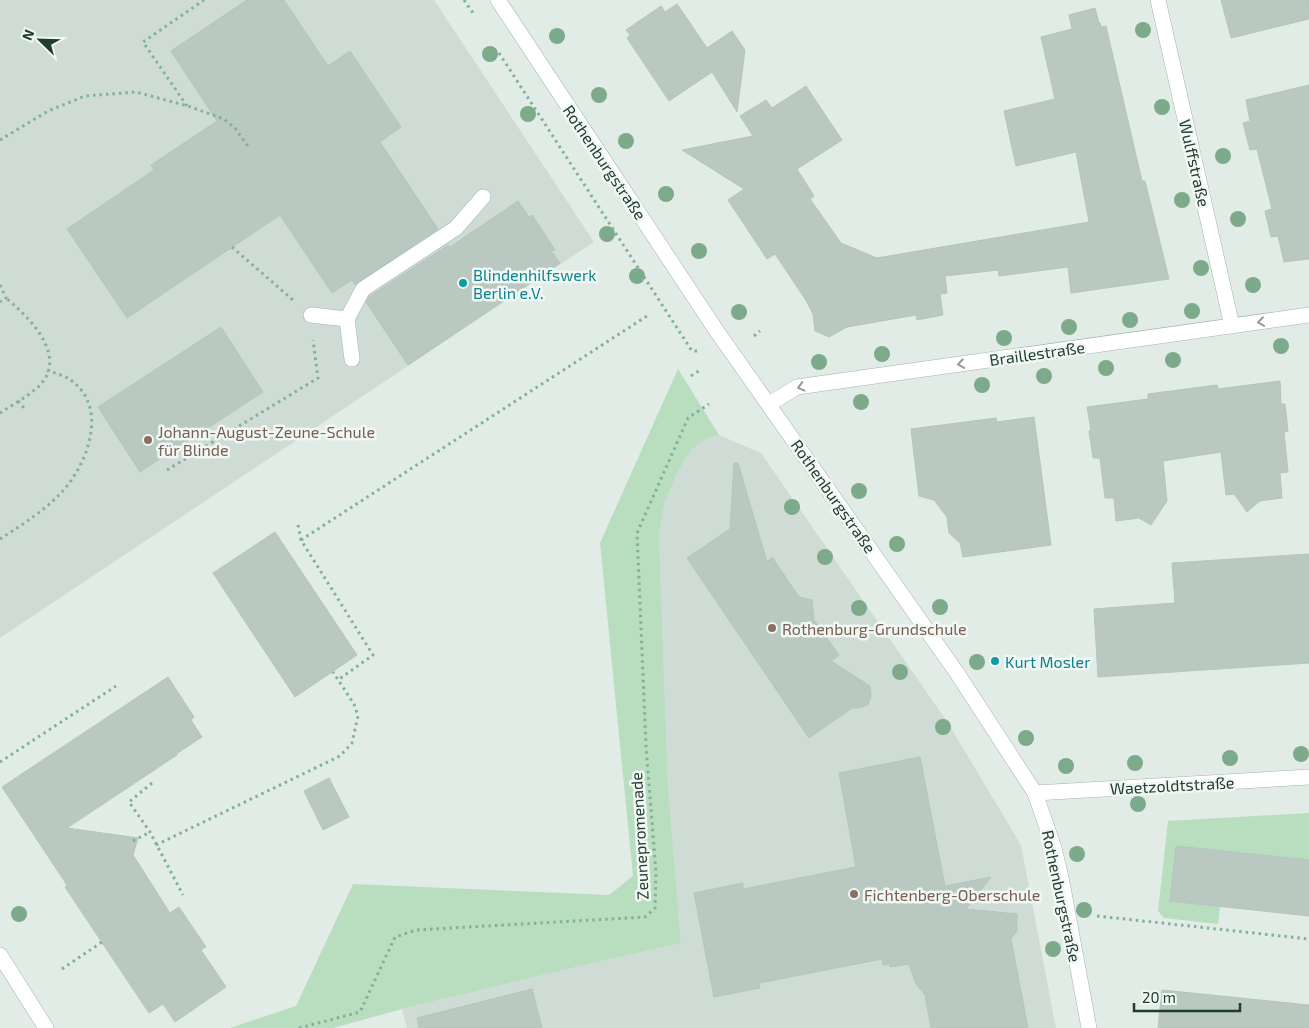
<svg xmlns="http://www.w3.org/2000/svg" width="1309" height="1028" viewBox="0 0 1309 1028" font-family="'Exo 2',sans-serif">
<style>
.built{fill:#cfdcd5}
.green{fill:#b9ddbf}
.building{fill:#b9c9c1;stroke:#b3c5bc}
.lines{fill:none;stroke-linecap:round;stroke-linejoin:round}
.lane-casing{stroke:#a4b4ac;stroke-width:16}
.street-casing{stroke:#a4b4ac;stroke-width:16}
.path{stroke:#81b09c;stroke-width:3;stroke-dasharray:2.5 4;stroke-linecap:butt}
.lane{stroke:#fff;stroke-width:15}
.street{stroke:#fff;stroke-width:15}
.tree{fill:#7daa8a}
.oneway{stroke:#909e98}
.culture-dot{fill:#0f9aa8;stroke:#f1f8f4;stroke-width:2}
.education-dot{fill:#8d6e63;stroke:#f1f8f4;stroke-width:2}
.labels{text-anchor:middle;dominant-baseline:central;stroke-width:5;stroke-linejoin:round;paint-order:stroke}
.street-label{font-size:16px;fill:#213d32;stroke:#f1f8f4}
.culture-label{font-size:16px;fill:#0d838f;stroke:#f1f8f4;text-anchor:start}
.education-label{font-size:16px;fill:#785e54;stroke:#f1f8f4;text-anchor:start}
</style>
<rect width="100%" height="100%" fill="#e1ece6"/>
<path class="built" d="M0,0H434L594,242L0,638Z
M719,435L761,453L948,723L1021,845L1056,1028H407L402,1009L580,966L681,943L668,786L659,533L665,502L677,473L691,450L706,439Z"/>
<path class="green" d="M678,369L719,435L706,439L691,450L677,473L665,502L659,533L668,786L681,943L580,966L402,1009L333,1028H230L296,1006L353,884L609,895L633,876L600,543Z
M1309,813V860L1176,846L1170,901L1220,906L1218,924L1164,918L1158,911L1168,821Z"/>
<path class="building" d="M247,0H284L328,66L350,51L401,127L380,142L438,229L355,285L352,280L332,293L280,215L127,318L67,229L154,170L151,165L217,121L171,51Z
M1221,0H1309V19L1231,38Z
M677,4L707,48L732,31L745,50L737,112L712,72L669,101L627,38L630,35L626,30L661,6L665,12Z
M1095,8L1099,23H1100L1101,27L1106,26L1142,181H1145L1169,279L1071,293L1068,267L999,276L998,270L945,276L947,293L940,294L943,315L917,320L916,315L847,327L829,337L815,331L813,314L807,302L775,254L767,259L728,200L744,189L682,150L753,136L740,116L766,100L772,108L806,86L842,140L797,169L814,196L810,199L841,243L877,258L1089,222L1076,152L1016,166L1004,111L1055,99L1041,37L1072,29L1069,15Z
M1309,85V259L1284,262L1278,236L1271,237L1265,211L1272,209L1257,149L1250,150L1243,123L1250,121L1246,100Z
M518,201L529,217L532,215L555,250L551,251L560,263L408,365L366,302L370,296L448,245L450,247Z
M221,327L263,392L140,472L98,407Z
M1280,381L1281,404H1285L1288,431L1284,432L1288,472L1280,473L1282,498L1260,501L1247,512L1234,494L1226,495L1221,452L1163,461L1167,501L1151,525L1139,518L1116,521L1114,498H1105L1100,458H1093L1089,431L1091,430L1087,407L1148,399V394L1217,385L1218,389Z
M1034,417L1051,545L963,557L960,543L949,533L947,517L934,500L919,496L911,429L996,418L997,422Z
M734,463H738L767,562L772,557L799,597L812,600L814,620L839,655L831,661L870,686L871,696L868,705L858,708H852L809,738L687,558L730,529Z
M275,532L357,655L295,697L213,573Z
M1309,554V663L1098,677L1094,609L1175,603L1172,563Z
M168,677L194,717L191,720L202,737L176,754L177,755L67,828L138,838L133,855L170,913L179,907L206,947L201,950L226,987L175,1022L163,1004L149,1013L65,887L67,885L2,787Z
M920,757L945,886L991,877L966,909L1017,914V931L1011,939L1028,1028H931L925,995L916,984L909,964L890,967L889,964L883,965L882,959L759,983L760,988L714,997L694,893L743,883V889L856,867L839,773Z
M329,778L349,817L323,830L304,791Z
M1176,846L1309,860V916L1170,901Z
M532,989L542,1028H419L417,1018Z
M1162,990L1309,1005V1028H1158Z"/>
<g class="lines">
<g class="lane-casing">
<path id="lane" d="M311,315L347,319
M352,359L347,319L363,289L456,228L483,197"/>
</g>
<g class="street-casing">
<path id="street" d="M498,0L716,330L957,673L1035,793L1054,848L1062,882L1089,1028
M1158,0L1232,326
M769,404L797,387L1309,315
M1035,793L1309,777
M0,955L46,1028"/>
</g>
<path class="path" d="M464,0L475,16
M499,53L692,351H698
M187,106L143,42L204,0
M0,140L48,111L85,96L136,92L188,106L224,119L235,128L250,149
M232,247L293,300
M0,285L6,298L0,302
M754,336L760,331
M691,376L700,370
M18,401L24,408
M0,413C12,405 27,397 38,387C70,357 29,317 6,298
M167,470L318,378L313,340
M298,525L301,540L373,655L338,680
M0,539C20,526 41,513 58,496C87,468 111,406 69,379C63,375 54,373 47,370
M301,540L650,314
M0,762L116,686
M152,783L129,802L150,832L183,895
M133,841L150,832
M156,845L340,756L352,743L358,716L354,704L333,672
M1097,916L1309,939
M62,969L102,942
M299,1028L360,1012L395,937L416,930L645,917L655,908L656,873L646,746L637,533L688,418L709,404"/>
<use href="#lane" class="lane"/>
<use href="#street" class="street"/>
</g>
<g class="tree">
<circle cx="1143" cy="30" r="8"/>
<circle cx="557" cy="36" r="8"/>
<circle cx="490" cy="54" r="8"/>
<circle cx="599" cy="95" r="8"/>
<circle cx="1162" cy="107" r="8"/>
<circle cx="528" cy="114" r="8"/>
<circle cx="626" cy="141" r="8"/>
<circle cx="1223" cy="156" r="8"/>
<circle cx="666" cy="194" r="8"/>
<circle cx="1182" cy="200" r="8"/>
<circle cx="1238" cy="219" r="8"/>
<circle cx="607" cy="234" r="8"/>
<circle cx="699" cy="251" r="8"/>
<circle cx="1201" cy="268" r="8"/>
<circle cx="637" cy="276" r="8"/>
<circle cx="1253" cy="285" r="8"/>
<circle cx="1192" cy="311" r="8"/>
<circle cx="739" cy="312" r="8"/>
<circle cx="1130" cy="320" r="8"/>
<circle cx="1069" cy="327" r="8"/>
<circle cx="1004" cy="338" r="8"/>
<circle cx="1281" cy="346" r="8"/>
<circle cx="882" cy="354" r="8"/>
<circle cx="1173" cy="360" r="8"/>
<circle cx="819" cy="362" r="8"/>
<circle cx="1106" cy="368" r="8"/>
<circle cx="1044" cy="376" r="8"/>
<circle cx="982" cy="385" r="8"/>
<circle cx="861" cy="402" r="8"/>
<circle cx="859" cy="491" r="8"/>
<circle cx="792" cy="507" r="8"/>
<circle cx="897" cy="544" r="8"/>
<circle cx="825" cy="557" r="8"/>
<circle cx="940" cy="607" r="8"/>
<circle cx="859" cy="608" r="8"/>
<circle cx="977" cy="662" r="8"/>
<circle cx="900" cy="672" r="8"/>
<circle cx="943" cy="727" r="8"/>
<circle cx="1026" cy="738" r="8"/>
<circle cx="1301" cy="754" r="8"/>
<circle cx="1230" cy="758" r="8"/>
<circle cx="1135" cy="763" r="8"/>
<circle cx="1066" cy="766" r="8"/>
<circle cx="1138" cy="804" r="8"/>
<circle cx="1077" cy="854" r="8"/>
<circle cx="1084" cy="910" r="8"/>
<circle cx="19" cy="914" r="8"/>
<circle cx="1053" cy="949" r="8"/>
</g>
<defs><path id="oneway-chevron" d="M-2-3.5L2.5 0L-2 3.5" fill="none" stroke-width="1.6" stroke-linecap="round" stroke-linejoin="round" transform="scale(1.25)"/></defs>
<g class="oneway">
<use href="#oneway-chevron" transform="translate(1261 322) rotate(172)"/>
<use href="#oneway-chevron" transform="translate(961 364) rotate(172)"/>
<use href="#oneway-chevron" transform="translate(801 387) rotate(165)"/>
</g>
<g class="culture-dot">
<circle cx="463" cy="283" r="5"/>
<circle cx="995" cy="661" r="5"/>
</g>
<g class="education-dot">
<circle cx="148" cy="440" r="5"/>
<circle cx="772" cy="628" r="5"/>
<circle cx="854" cy="894" r="5"/>
</g>
<g class="labels">
<g class="street-label">
<text transform="translate(605 162) rotate(56)">Rothenburgstraße</text>
<text transform="translate(1195 163) rotate(77)">Wulffstraße</text>
<text transform="translate(1037 353) rotate(-8)">Braillestraße</text>
<text transform="translate(834 496) rotate(55)">Rothenburgstraße</text>
<text transform="translate(1172 785) rotate(-3)">Waetzoldtstraße</text>
<text transform="translate(639 836) rotate(-93)">Zeunepromenade</text>
<text transform="translate(1062 896) rotate(78)">Rothenburgstraße</text>
</g>
<g class="culture-label">
<text x="473" y="274">Blindenhilfswerk<tspan x="473" dy="18">Berlin e.V.</tspan></text>
<text x="1005" y="661">Kurt Mosler</text>
</g>
<g class="education-label">
<text x="158" y="431">Johann-August-Zeune-Schule<tspan x="158" dy="18">für Blinde</tspan></text>
<text x="782" y="628">Rothenburg-Grundschule</text>
<text x="864" y="894">Fichtenberg-Oberschule</text>
</g>
</g>
<g transform="translate(40 40) rotate(293)" stroke="#f1f8f4" stroke-width="4" paint-order="stroke">
<path d="M0-4L9 19L0 12L-9 19Z" fill="#213d32"/>
<text y="-8" font-size="14" font-weight="bold" text-anchor="middle" fill="#213d32">N</text>
</g>
<path d="M1134 1003v8h106v-8" fill="none" stroke="#213d32" stroke-width="2.5"/>
<text x="1142" y="1003" font-size="15" fill="#213d32" stroke="#f1f8f4" stroke-width="4" paint-order="stroke">20 m</text>
</svg>
